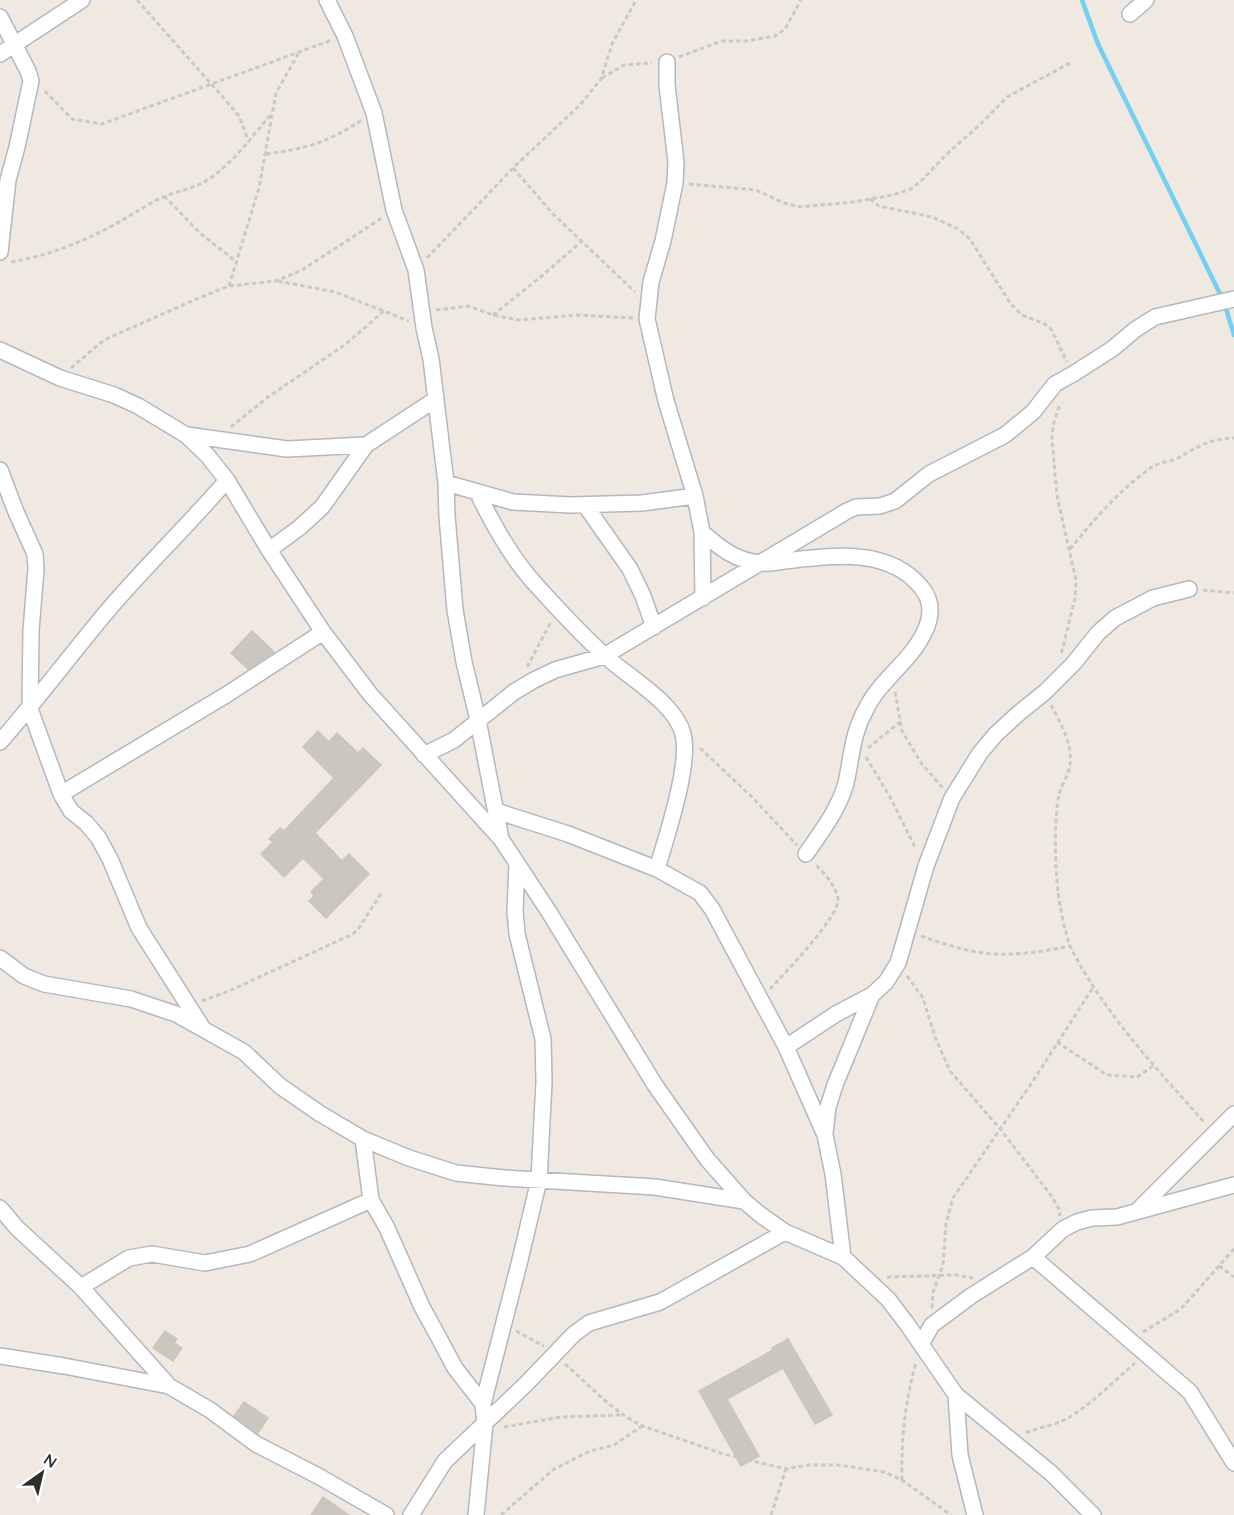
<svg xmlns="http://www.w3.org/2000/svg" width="1234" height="1515" viewBox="0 0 1234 1515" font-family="Quicksand,sans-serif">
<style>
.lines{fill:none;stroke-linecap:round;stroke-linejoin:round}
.stream{stroke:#75cff0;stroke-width:4.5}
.building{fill:#cbc7bf;stroke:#cbc5ba;stroke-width:1.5}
.minor-casing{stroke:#b4b7c1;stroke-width:18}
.path{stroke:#c9c9c9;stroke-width:3;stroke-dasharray:4.5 3;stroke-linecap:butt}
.minor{stroke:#fff;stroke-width:15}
</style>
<rect width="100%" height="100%" fill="#efe9e1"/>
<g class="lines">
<path class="stream" d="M1082,0L1098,44L1224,302L1234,335"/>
</g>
<path class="building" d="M252,631L274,652L248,669L231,653Z
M318,731L329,742L337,733L358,753L363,748L381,765L315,833L342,861L349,854L369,874L326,918L309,901L314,896L311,892L324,879L303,858L284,877L261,854L273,842L269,839L280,828L284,831L334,778L303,747Z
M165,1331L177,1339L174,1343L182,1348L173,1361L153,1348Z
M788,1339L832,1415L815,1424L783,1368L727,1399L759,1456L741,1466L699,1391L773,1350L772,1348Z
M244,1402L268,1418L258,1433L234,1416Z
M323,1497L349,1515H311Z"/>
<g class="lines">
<g class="minor-casing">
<path id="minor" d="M327,0L345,36L374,113L394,210L416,270L424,328L431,359L446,483L447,516L455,610L464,662L478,720L501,839
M1130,14L1146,0
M0,17L28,71L31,81L17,147L8,180L0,252
M0,54L82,0
M667,62V85L676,162L675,183L663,241L651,282L647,319L666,401L695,496L702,532L703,598
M0,350L60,378L114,395L138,406L186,435L207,455L227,480L269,550L323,632L370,694L501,839L549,912L655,1085L707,1159L744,1201L762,1216L785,1232L843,1257L888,1299L907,1324L956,1395L960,1455L975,1515
M187,435L287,449L366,445L436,399
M0,470L16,512L35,554L36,569L31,631L30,709L61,794L71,811L86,823L98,837L110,859L139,928L202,1027
M446,483L513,502L571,505L642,503L695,496
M477,492C492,522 508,552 530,578C553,604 577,630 603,654C626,676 675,702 683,734C691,764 666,838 657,869
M585,505L630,569L643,596L654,627
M702,532C720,548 737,562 762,563C772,564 783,561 793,560C837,555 890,549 921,587C933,601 932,617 924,633C910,662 880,680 866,709C852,734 852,756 846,783C839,809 821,832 806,854
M269,550L299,528L322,507L366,445
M0,742C36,701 69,657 104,615C143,568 188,526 227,480
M424,755L454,740L514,692L534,680L555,670L604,656L847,511L856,507L880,506L895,501L929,474L1005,435L1033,412L1055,384L1073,374L1112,349L1136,329L1155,317L1234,299
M61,794L226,695L323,632
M496,811L568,834L657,869L700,893L712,909L786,1047L825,1135L833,1174L843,1257
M0,958L24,976L44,984L131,999L176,1014L244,1052L280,1086L319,1113L363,1139L409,1158L456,1173L504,1178L655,1187L744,1201
M786,1047L836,1014L872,995L886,982L898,963L926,866L952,798L980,753L996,734L1019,713L1045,692L1074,663L1098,633L1115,618L1153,598L1189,589
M825,1133L828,1107L835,1085L872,995
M363,1139L371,1200L387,1228L422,1307L439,1338L455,1368L483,1404
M0,1208L17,1228L81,1287L169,1386L210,1410L256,1444L320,1477L386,1515
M1136,1212L1234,1114
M1033,1257L1190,1392L1234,1463
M81,1287L129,1258L152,1254L205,1263L250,1254L371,1200
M921,1344L932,1325L971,1296L1033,1257L1063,1229L1077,1222L1092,1218L1117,1217L1234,1185
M0,1356L64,1366L169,1386
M956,1395L1051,1473L1093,1515
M411,1515L445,1461L526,1384L574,1334L589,1323L660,1302L785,1232
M476,1515L485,1424L483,1404L519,1264L539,1180L544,1082L543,1039L517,934L515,911L517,863"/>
</g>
<path class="path" d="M137,0L228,103L239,116L249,142
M679,57L722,41H747L775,36L785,29L801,0
M602,78L624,65L652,63
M45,91L72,119L102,124L332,40
M266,154C308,148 326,143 362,120
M513,168L554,215L635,292
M689,184L756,190L784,203L800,207L853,202L893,195L911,189L920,182L947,154L984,121L1007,97L1072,62
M164,196L201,234L237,262
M870,199L879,206L932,217L958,229L970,239L1010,303L1022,315L1045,324L1051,329L1067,362
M427,258L513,168L580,105L601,79L612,44L636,0
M11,262C46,256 78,244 110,227C127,218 143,207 161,198C178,190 196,189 212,177C235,160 253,136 271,114
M278,281L335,292L409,321
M229,286L259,188L276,93L298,54
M436,310L468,306L493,315L519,320L577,315L634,318
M493,315L543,275L581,242
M71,368L104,340L194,300L229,286L276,281L302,270L382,218
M1059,406L1053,426L1052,439L1057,496L1076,580L1075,598L1061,655
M231,427L268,397L346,344L385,310
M1070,549C1094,520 1120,489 1152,467C1160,462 1170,462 1178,458C1199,446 1209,439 1234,438
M1203,590L1234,593
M527,667L551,622
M895,692L902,731L921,763L943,788
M1051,705C1060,722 1073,745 1070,765C1069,775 1061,785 1059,795C1054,816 1055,868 1058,891C1059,903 1066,937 1071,948C1104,1013 1156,1068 1204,1122
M700,748L752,797L797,845
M868,748L900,722
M866,757L890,797L916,849
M921,936C944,944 970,953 995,954C1020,955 1046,951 1070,946
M907,976L923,998L935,1037L950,1071L1001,1130L1050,1194L1059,1209L1060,1216
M770,989C784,974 838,918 838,900C837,887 825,874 816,865
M202,1001L229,991L353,934L359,928L382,892
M1057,1042L1107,1075L1137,1077L1153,1066
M1219,1266L1234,1277
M887,1277L956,1275L973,1278
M932,1308L933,1292L943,1265L946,1223L953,1198L1033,1081L1094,986
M516,1331L544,1346
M1143,1332L1181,1309L1234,1249
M565,1364C591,1386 612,1412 643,1426L723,1454L786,1469L808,1465H839L884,1472L902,1480L951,1515
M504,1427L561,1417L622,1415
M1026,1433C1039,1427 1054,1426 1066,1419C1091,1405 1113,1382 1135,1363
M902,1480C901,1439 905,1402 916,1363
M501,1515L554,1469L590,1451L614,1445L642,1426
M771,1515L786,1469"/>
<use href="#minor" class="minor"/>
</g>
<g transform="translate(42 1473) rotate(34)" stroke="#ffffff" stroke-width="4.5" paint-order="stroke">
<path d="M0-4.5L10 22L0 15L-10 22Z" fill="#2e2e2e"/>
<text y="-9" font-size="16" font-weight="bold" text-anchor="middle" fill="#2e2e2e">N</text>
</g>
</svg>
